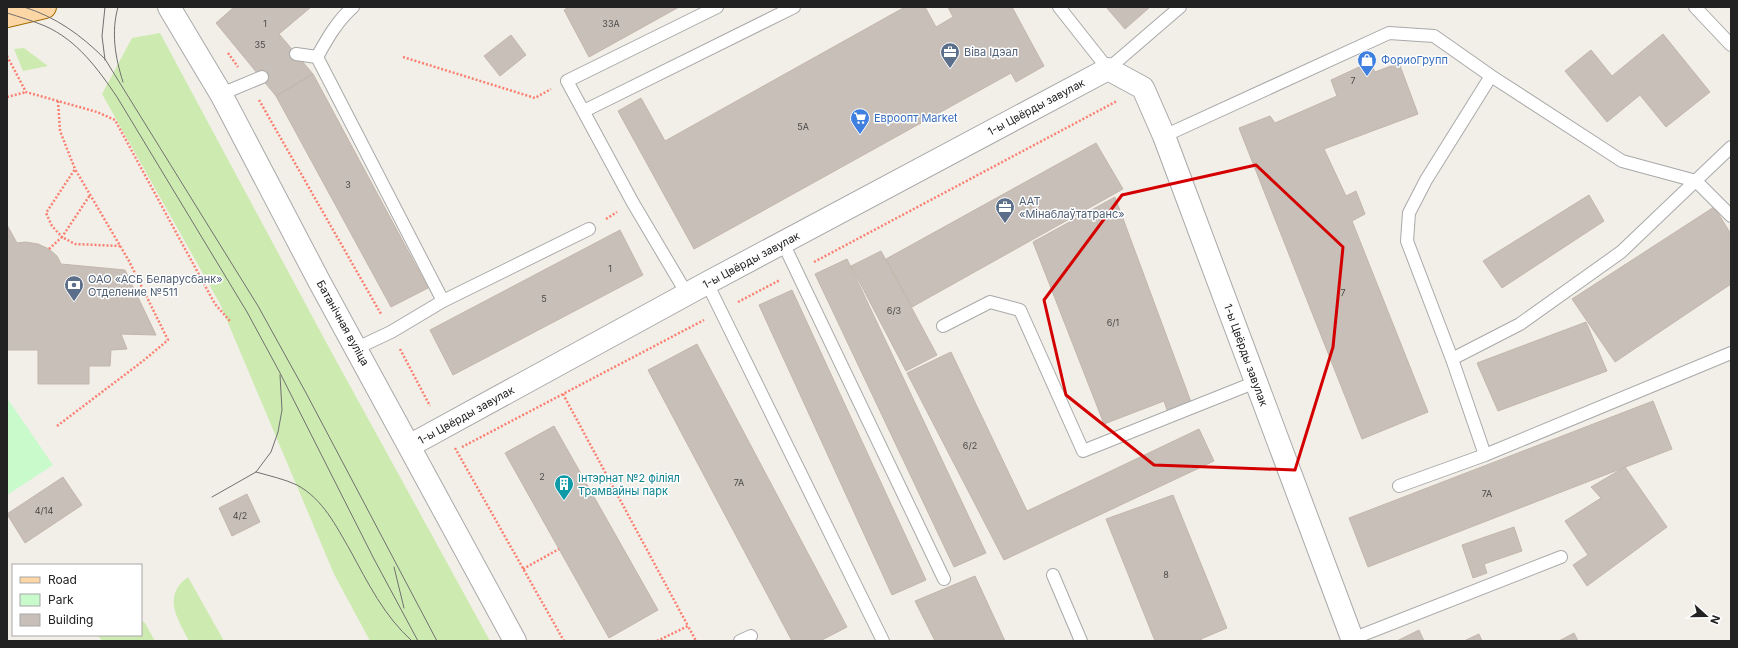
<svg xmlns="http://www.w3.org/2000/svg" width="1738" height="648" viewBox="0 0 1738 648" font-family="Inter,sans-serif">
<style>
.grass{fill:#cdebb0}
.park{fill:#c8facc}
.building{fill:#c7bfb8;stroke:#c4b6ab}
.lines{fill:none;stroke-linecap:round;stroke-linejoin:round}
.service-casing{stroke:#a9a9a9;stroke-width:14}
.minor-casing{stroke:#a9a9a9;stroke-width:24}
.primary-casing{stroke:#a06b00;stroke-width:24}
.path{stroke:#fa8072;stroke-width:2.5;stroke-dasharray:2 2;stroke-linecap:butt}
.service{stroke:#fff;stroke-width:12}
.minor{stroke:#fff;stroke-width:22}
.primary{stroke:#fcd6a4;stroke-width:22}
.tram{stroke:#707070;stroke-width:1}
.marked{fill:none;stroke:#d40000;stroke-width:3;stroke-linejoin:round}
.labels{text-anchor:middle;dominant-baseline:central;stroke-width:3;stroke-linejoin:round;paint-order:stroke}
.number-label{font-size:9px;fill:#4b4948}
.service-label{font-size:11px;fill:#4e5e75;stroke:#fff;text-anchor:start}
.shop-label{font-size:11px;fill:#366cbe;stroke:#fff;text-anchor:start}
.street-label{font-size:11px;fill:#222;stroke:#fff}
.culture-label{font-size:11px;fill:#0d838f;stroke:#fff;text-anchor:start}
</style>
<rect width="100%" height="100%" fill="#f2efe9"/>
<path class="grass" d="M160,33L326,342L490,641H370L334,574L220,304L102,94L132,38Z
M24,48L48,66L23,71L14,49Z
M188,577L224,641H189C177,618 162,596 188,577Z
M141,620L145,623L155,641H102L98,635H141Z"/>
<path class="park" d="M7,398L53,465L7,495Z"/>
<path class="building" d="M234,7H311L279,34L313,74L276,96L216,23Z
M569,7H679L589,57L564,10Z
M905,7H925L936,27L953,17L948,7H1012L1044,66L1016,82L1011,73L694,249L618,111L641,98L665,141Z
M1106,7H1150L1125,29Z
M1663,34L1710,92L1666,127L1640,95L1607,122L1565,71L1591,50L1612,76Z
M511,35L526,55L500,76L484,56Z
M1370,62L1375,72L1399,63L1418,114L1324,149L1346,196L1356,191L1365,214L1352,221L1428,412L1362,439L1239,128L1270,116L1275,123L1337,96L1331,80Z
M313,74L428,288L391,307L276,96Z
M1096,143L1123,189L912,307L886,259Z
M1589,195L1604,221L1502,288L1483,261Z
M1115,197L1191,402L1168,413L1164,401L1104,424L1033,242Z
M1714,207L1731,234V284L1615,362L1572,299Z
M7,225L17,243L26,242L38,244L49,249L57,256L61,264L125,270L156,335L121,334L127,349L111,350L110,366H89V384H38V350H7Z
M620,230L643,275L453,375L430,330Z
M881,251L937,355L906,371L851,266Z
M847,259L986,553L954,567L815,274Z
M792,290L926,580L892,595L759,305Z
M1586,322L1607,371L1498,411L1477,363Z
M697,344L847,627L820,641H792L648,370Z
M951,352L1027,511L1199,429L1214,461L1004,560L907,373Z
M1653,401L1672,449L1368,567L1349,518Z
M554,426L658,610L609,638L505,453Z
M1625,467L1667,527L1587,586L1573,565L1588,555L1565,521L1601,498L1591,487Z
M63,477L82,505L25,543L7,514Z
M247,494L260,522L232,536L219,508Z
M1173,495L1227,628L1201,639L1202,641H1155L1106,519Z
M1514,527L1522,551L1484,564L1487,573L1473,578L1462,545Z
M975,576L1005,641H935L915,601Z
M1419,630L1424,641H1397Z
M1574,633L1578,641H1559Z
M1479,634L1482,641H1464Z"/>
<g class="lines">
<g class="service-casing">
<path id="service" d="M353,7C337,21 327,39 317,57L443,301
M1059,7L1108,69L1180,7
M1695,7L1731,45
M296,54L317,57
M221,94L262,77
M584,111L794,7
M1164,136L1389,33L1434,36L1491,76L1622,161L1696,181L1731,216
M783,243L944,579
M707,283L883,641
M687,294L633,203L567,81L717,7
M943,326L990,302L1020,310L1083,451L1256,382
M357,348L391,332L443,301L589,229
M1452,359L1520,324L1621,252L1731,147
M1485,455L1452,359L1407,241L1409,213L1426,180L1491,76
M1399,486L1485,455L1731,353
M1053,575L1081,641
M1352,639L1561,557
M740,641L751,636"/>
</g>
<g class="minor-casing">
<path id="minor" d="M169,7L221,94L319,281L515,641
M409,446L707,283L1108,69L1143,88L1164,136L1353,641"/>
</g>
<g class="primary-casing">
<path id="primary" d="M7,16L45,7"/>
</g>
<path class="path" d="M228,53L238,67
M7,56L26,92L97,112L115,120L215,304L230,321
M403,57L535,98L551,89
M7,97L26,92
M259,100L381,314
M58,101L60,131L75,169L46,213L52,226L62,237L90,195
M606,219L617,212
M49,249L62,237L75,244L120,246
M814,262L1117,101
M738,302L780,280
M400,349L430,406
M563,394L688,626
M57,426L143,361L168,340L129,261L75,169
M462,447L704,320
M455,448L564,641
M523,569L559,549
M657,641L688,626L696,641"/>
<use href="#service" class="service"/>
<use href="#minor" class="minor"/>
<use href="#primary" class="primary"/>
<path class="tram" d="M24,7C56,17 81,35 105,59L258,306L305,391L437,641
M105,7L102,36L105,60
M118,7C111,32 115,57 123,82
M7,13C20,17 33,21 45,26C77,40 98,69 117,97L247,312L279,371L374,559L418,641
M256,472C270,476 284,479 297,485C323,499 336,526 350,550C368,583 384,616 412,641
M212,497L256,472L271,452L278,432L282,410L280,375
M394,567L404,608"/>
</g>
<path class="marked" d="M1256,165L1343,247L1333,347L1295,470L1154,465L1066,395L1044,300L1122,195Z"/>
<defs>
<g id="office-pin" transform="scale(1)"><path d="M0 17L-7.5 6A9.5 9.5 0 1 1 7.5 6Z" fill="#5c6f8a" stroke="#fff"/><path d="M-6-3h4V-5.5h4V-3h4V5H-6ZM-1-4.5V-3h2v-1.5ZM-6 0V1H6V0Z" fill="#fff"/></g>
<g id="shop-pin" transform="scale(1)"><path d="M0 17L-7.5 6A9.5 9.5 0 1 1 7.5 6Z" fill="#3f7fe0" stroke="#fff"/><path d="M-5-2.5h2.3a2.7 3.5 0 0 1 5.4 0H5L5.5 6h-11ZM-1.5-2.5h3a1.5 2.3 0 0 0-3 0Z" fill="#fff"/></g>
<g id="supermarket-pin" transform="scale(1)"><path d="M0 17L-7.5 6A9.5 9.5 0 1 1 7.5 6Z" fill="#3f7fe0" stroke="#fff"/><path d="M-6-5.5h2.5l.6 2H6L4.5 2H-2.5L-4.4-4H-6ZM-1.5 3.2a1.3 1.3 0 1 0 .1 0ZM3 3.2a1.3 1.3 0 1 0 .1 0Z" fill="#fff"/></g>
<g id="bank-pin" transform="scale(1)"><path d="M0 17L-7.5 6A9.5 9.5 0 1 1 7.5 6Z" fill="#5c6f8a" stroke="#fff"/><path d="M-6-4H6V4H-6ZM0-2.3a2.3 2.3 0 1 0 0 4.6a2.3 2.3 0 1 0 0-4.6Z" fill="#fff"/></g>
<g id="building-pin" transform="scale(1)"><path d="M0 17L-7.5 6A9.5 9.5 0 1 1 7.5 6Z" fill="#0f9aa8" stroke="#fff"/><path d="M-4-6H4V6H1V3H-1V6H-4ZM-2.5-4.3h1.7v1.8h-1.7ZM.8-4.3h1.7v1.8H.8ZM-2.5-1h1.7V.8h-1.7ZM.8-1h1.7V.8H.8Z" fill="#fff"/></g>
</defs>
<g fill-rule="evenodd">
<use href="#office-pin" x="950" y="52"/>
<use href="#shop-pin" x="1367" y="60"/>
<use href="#supermarket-pin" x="860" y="118"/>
<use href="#office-pin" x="1005" y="207"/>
<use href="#bank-pin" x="74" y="285"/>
<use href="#building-pin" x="564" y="484"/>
</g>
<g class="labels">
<g class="number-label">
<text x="265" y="23">1</text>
<text x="611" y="23">33А</text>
<text x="260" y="44">35</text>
<text x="1353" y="80">7</text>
<text x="803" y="126">5А</text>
<text x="348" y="184">3</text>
<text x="610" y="268">1</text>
<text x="1343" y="292">7</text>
<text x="544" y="298">5</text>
<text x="894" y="310">6/3</text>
<text x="1113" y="322">6/1</text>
<text x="970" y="445">6/2</text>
<text x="542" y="476">2</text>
<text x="739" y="482">7А</text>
<text x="1487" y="493">7А</text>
<text x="44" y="510">4/14</text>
<text x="240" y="515">4/2</text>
<text x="1166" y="574">8</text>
</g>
<g class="service-label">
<text x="964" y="52">Віва Ідэал</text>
<text x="1019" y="201">ААТ<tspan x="1019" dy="13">«Мінаблаўтатранс»</tspan></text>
<text x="88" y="279">ОАО «АСБ Беларусбанк»<tspan x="88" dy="13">Отделение №511</tspan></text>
</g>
<g class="shop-label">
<text x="1381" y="60">ФориоГрупп</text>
<text x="874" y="118">Евроопт Market</text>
</g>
<g class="street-label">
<text transform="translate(1036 107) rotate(-28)">1-ы Цвёрды завулак</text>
<text transform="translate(751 260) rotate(-28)">1-ы Цвёрды завулак</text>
<text transform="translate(343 323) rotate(61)">Батанічная вуліца</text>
<text transform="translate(1246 355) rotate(70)">1-ы Цвёрды завулак</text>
<text transform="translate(466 415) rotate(-29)">1-ы Цвёрды завулак</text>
</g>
<g class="culture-label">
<text x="578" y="478">Інтэрнат №2 філіял<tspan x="578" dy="13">Трамвайны парк</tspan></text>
</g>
</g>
<rect width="1738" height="648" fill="none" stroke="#222222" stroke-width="16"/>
<rect x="12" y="564" width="130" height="72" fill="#ffffff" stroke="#a7a7a7"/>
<rect x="20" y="577" width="20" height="6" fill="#fcd6a4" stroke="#a7a7a7"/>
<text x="48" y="584" font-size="12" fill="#222222">Road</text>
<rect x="20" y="594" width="20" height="12" fill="#c8facc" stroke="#a7a7a7"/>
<text x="48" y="604" font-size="12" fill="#222222">Park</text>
<rect x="20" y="614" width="20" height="12" fill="#c7bfb8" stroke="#a7a7a7"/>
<text x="48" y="624" font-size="12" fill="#222222">Building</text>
<g transform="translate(1706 616) rotate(111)" stroke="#ffffff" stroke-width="3" paint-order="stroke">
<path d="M0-3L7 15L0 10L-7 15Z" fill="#222222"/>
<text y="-6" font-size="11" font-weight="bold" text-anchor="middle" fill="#222222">N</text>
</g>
</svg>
